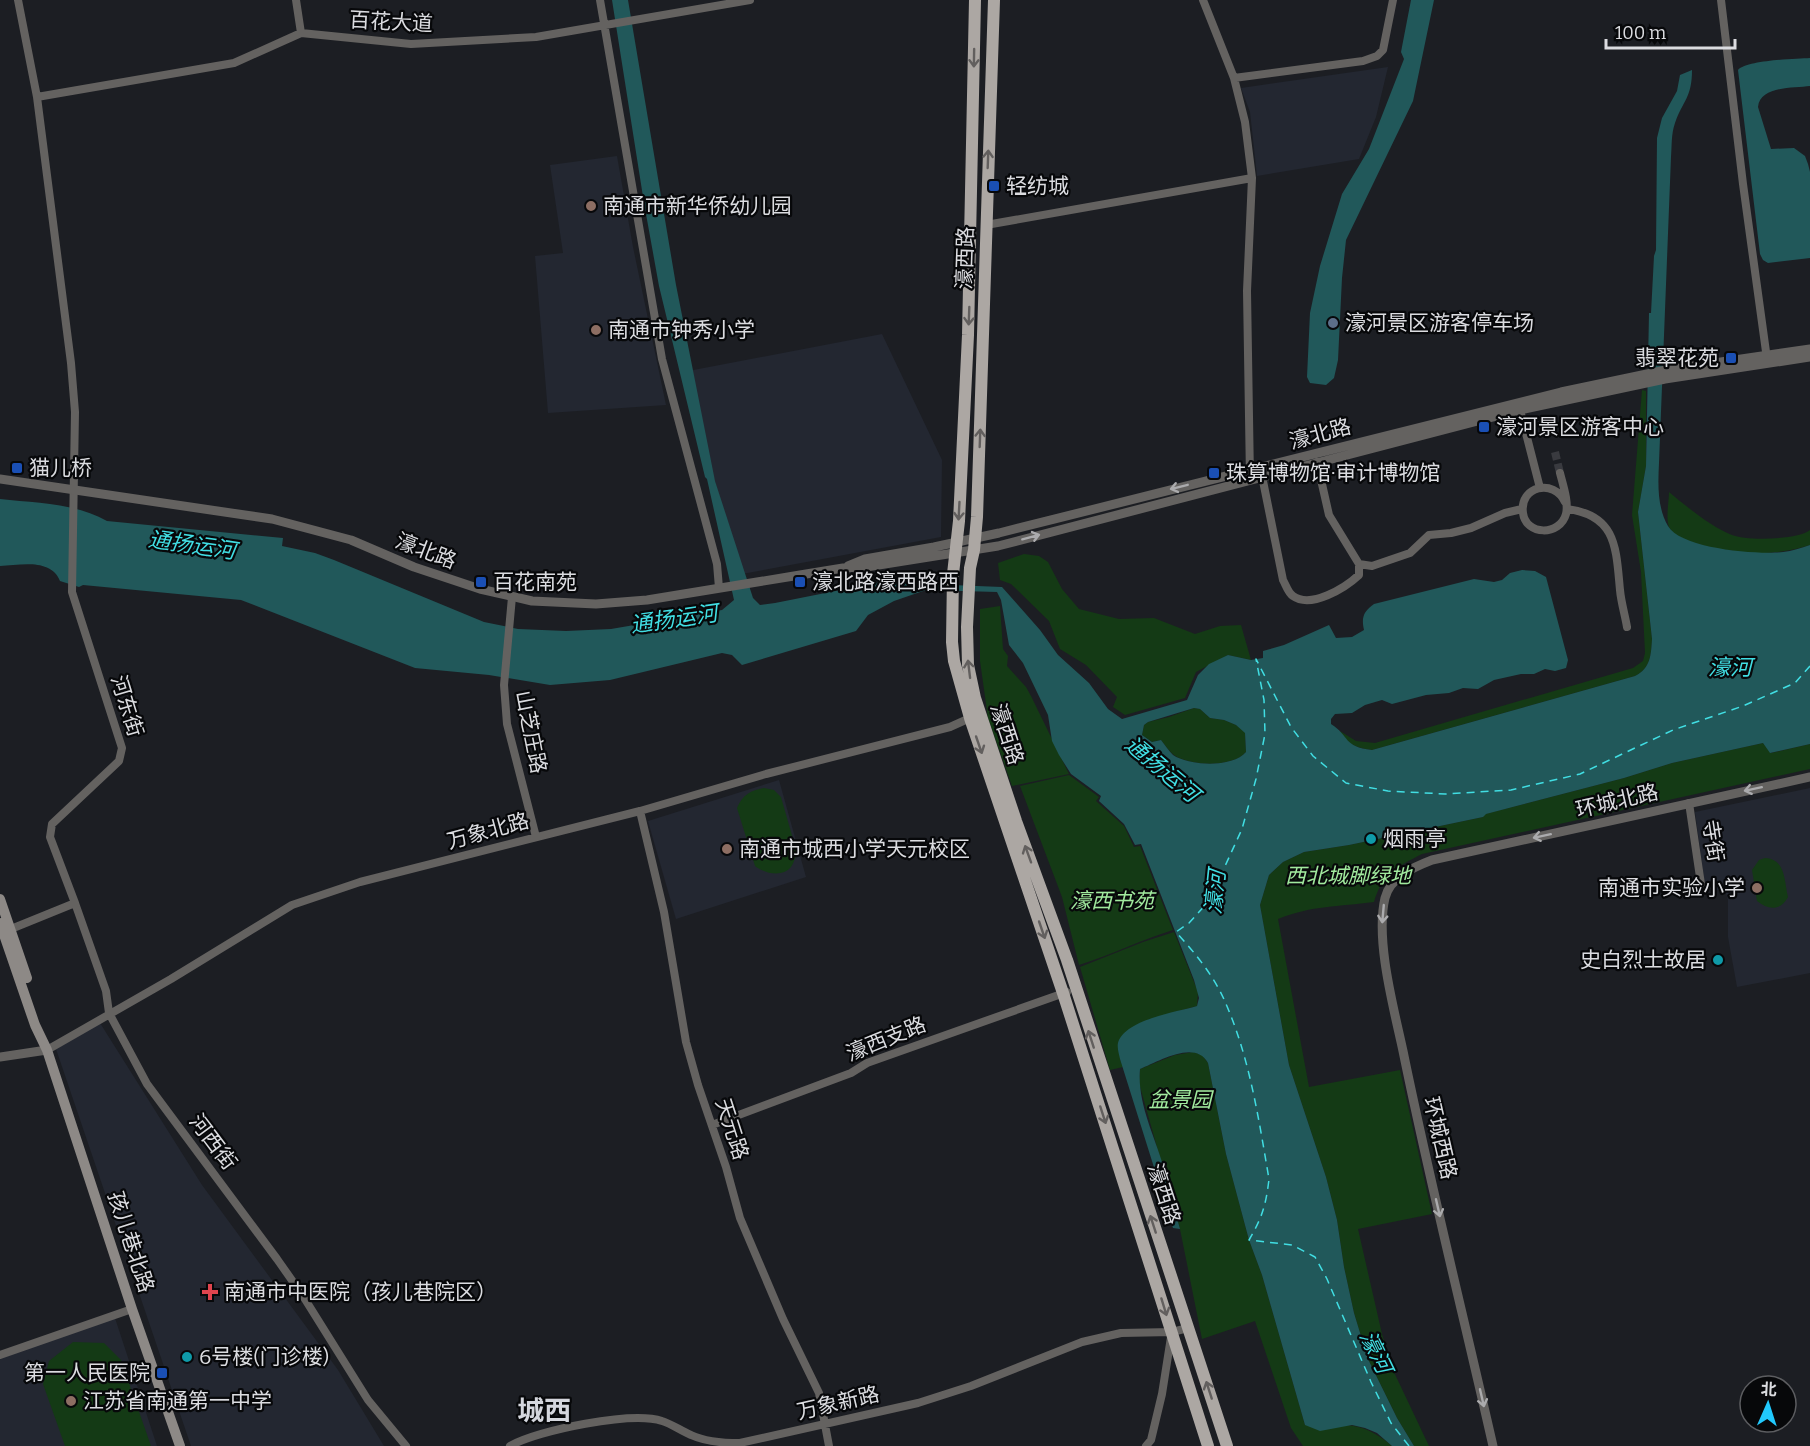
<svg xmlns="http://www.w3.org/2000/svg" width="1810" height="1446" viewBox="0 0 1810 1446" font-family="Bitter,'Noto Sans SC',serif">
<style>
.built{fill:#232731}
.green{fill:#143a15}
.water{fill:#21585a;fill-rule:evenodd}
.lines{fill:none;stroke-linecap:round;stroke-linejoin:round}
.ferry{stroke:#41dee3;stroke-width:1.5;stroke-dasharray:8 6;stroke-linecap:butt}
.minor-tunnel{stroke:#393a3f;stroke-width:8;stroke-dasharray:8 4;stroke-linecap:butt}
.minor{stroke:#646260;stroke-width:8}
.tertiary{stroke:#646260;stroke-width:9}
.secondary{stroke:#8d8986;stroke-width:10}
.primary{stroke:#aca7a3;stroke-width:12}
.oneway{stroke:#625f5e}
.oneway2{stroke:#ababad}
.transit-dot{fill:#1a4fb4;stroke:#07080a;stroke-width:2}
.education-dot{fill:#8d6e63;stroke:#07080a;stroke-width:2}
.service-dot{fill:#5c6f8a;stroke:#07080a;stroke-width:2}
.culture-dot{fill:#0f9aa8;stroke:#07080a;stroke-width:2}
.health-dot{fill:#e0444e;stroke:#07080a;stroke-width:2}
.labels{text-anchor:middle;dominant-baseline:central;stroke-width:4.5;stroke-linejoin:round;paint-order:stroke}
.street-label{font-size:21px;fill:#dbdce0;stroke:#07080a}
.poi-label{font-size:21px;fill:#dbdce0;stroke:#07080a;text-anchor:start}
.park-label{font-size:21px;font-style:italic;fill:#a1ea9e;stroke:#07080a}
.water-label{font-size:22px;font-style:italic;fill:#41dee3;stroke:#07080a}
.district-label{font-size:27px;font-weight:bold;fill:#d4d6dd;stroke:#07080a}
</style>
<rect width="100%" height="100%" fill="#1c1e23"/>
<path class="built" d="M1388,67L1376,117L1359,159L1257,176L1250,112L1241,88Z
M617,156L633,247L666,405L548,413L535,256L563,253L550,165Z
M882,334L942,460L941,537L742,574L683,372Z
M779,780L806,877L676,919L648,821Z
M1810,788V973L1737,987L1728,937V900L1725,890H1713L1705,886L1695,812Z
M100,1023L202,1185L338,1370L384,1446H191L56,1049Z
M114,1315L157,1446H0V1355Z"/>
<path class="green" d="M1642,390L1646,391V466L1638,512L1652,639C1651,654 1651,668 1635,676L1372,750C1358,748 1347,745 1340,731L1356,741L1375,743L1633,668L1643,661L1645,653L1641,572L1632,515Z
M1669,492C1686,506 1711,527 1732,535C1746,541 1798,540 1810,530V545C1794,550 1777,553 1759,553C1740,553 1681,546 1670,529C1665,521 1669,502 1669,492Z
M1024,554L1039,556L1048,562L1062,589L1079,609L1119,619L1154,618L1195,634L1220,626L1241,625L1251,660L1228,655L1196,672L1185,698L1125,715L1113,707L1117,697L1086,665L1060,649L1049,621L1011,584L1000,580L998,563Z
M1000,606L1003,649L1008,656L1007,666L1026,687L1031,696L1069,774L1012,786L988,718L980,661V609Z
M1194,708L1200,709L1210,718L1224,720L1236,725L1245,732L1246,752C1233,768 1189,766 1174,755C1169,751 1165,745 1161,740L1152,742L1142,735L1144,725L1148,722L1169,717Z
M1763,743L1771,753L1810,744V769L1422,854C1397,867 1382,874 1374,902C1338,907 1313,905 1278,919L1309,1087L1400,1070L1432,1214L1358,1229L1382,1334L1392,1368L1429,1446H1414L1397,1418L1368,1359L1354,1313L1344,1267L1337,1220L1326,1177L1289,1065L1260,905L1269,875L1283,862L1304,852L1349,845L1483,817L1485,814L1624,778L1672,763Z
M1069,775L1099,797L1096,801L1124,826L1134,847L1140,846L1173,930C1141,940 1111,955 1079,965L1062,897L1020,786Z
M764,788L774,790L781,797L797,853C795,857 794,863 791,867C782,878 764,873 755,866L737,808C742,795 751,790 764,788Z
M1765,858C1786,859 1784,881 1788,897C1781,911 1768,910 1757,901L1752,870L1759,860Z
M1174,932L1198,992L1197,1006L1168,1014L1120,1059L1123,1067L1110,1070L1080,967L1143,942Z
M1193,1052L1202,1055L1208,1063L1226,1154L1249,1240L1262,1275L1305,1425C1344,1426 1360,1419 1392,1446H1303L1291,1428L1255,1321L1202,1339L1180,1229L1139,1083L1140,1069L1175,1055Z
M73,1342L104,1343L121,1360L151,1446H65L43,1384L49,1361Z"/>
<path class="water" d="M612,0H628L676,285L715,481L753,598L760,605L775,603L916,575L924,577L926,584L1002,587L1040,630L1058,655L1089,683L1108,709L1122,719L1187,700L1198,675L1209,664L1228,655L1251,660L1263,658V651L1284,645L1329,625L1336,638L1352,637L1364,630C1361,617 1364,611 1374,604L1474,579L1494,582L1502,580L1510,573L1522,570L1535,571L1546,577L1568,660L1566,668L1555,671L1545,669L1534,674H1521L1494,680L1478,689L1463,688L1449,693L1426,695L1392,704L1382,700L1365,705L1352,713L1335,714L1331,719V724C1350,736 1343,747 1372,750L1635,676C1651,668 1651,654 1652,639L1638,512L1646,466L1649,313H1651L1654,256L1656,250L1657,138L1662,118L1677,91L1680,75L1692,70C1692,98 1683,100 1675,123C1671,134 1672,146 1671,157L1659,463C1658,484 1657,507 1668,526C1681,549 1759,555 1783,552C1792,551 1801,548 1810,545V744L1770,753L1763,743L1672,763L1624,778L1486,814L1483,817L1349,845L1304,852L1283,862L1269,875L1260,905L1289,1065L1326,1177L1337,1220L1344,1267L1354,1313L1368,1359L1397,1418L1414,1446H1392L1377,1433L1365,1428L1352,1425L1320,1431L1305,1425L1262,1275L1249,1240L1226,1154L1208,1063C1195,1039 1158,1062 1140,1069C1137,1102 1154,1135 1163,1165C1170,1186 1174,1208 1180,1229L1173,1228L1120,1059C1119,1053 1116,1046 1119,1040C1129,1019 1177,1012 1197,1006L1199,998L1194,980L1141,844L1135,845L1124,824L1099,801L1101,796L1071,774L1059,755L1052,741L1048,715L1023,663L1009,645L1001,600L997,592L926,590L894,601L868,615L856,631L742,665L732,655L722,653L610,680L550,685L489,675L415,668L241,600L83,585L79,587L60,581C51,558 20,565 0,566V499C35,503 75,503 107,521L283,538L282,546L315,553L334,560L484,622L518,629L566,631L611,629L722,610L734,600L707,479L705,477L659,286L644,203ZM1194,708L1200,709L1210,718L1224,720L1236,725L1245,733L1246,752C1233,768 1189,766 1173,755C1169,751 1165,745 1161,740L1152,742L1142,735L1144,725L1148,722Z
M1411,0H1434L1413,101L1346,240L1342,278L1338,360L1334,378L1326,385L1310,383L1307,377L1310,313L1320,266L1342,194L1369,149L1404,59L1401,52Z
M1810,58V86C1794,88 1760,86 1758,107L1771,149L1794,148L1805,156L1808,164L1810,172V258L1768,263L1763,260L1760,254L1738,70C1747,60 1795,59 1810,58Z"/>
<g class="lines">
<path class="ferry" d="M1409,1446L1391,1423L1371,1382L1327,1279L1315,1257L1292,1245L1249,1240C1262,1218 1266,1205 1269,1179C1259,1121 1250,1059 1226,1004C1215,977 1195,953 1176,932L1189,923L1209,901L1242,829L1256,779L1265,734L1264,700L1256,659L1291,727L1313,756L1346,783L1388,791L1445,794L1511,790L1580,774L1673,730L1743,706L1795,683L1810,666"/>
<path class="minor-tunnel" d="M1555,452L1560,473"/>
<path class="minor" d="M18,0L37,97L71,363L75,412L72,592L122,748L119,761L52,824L50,837L75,903
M296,0L301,33
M600,0L662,359L717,564L719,588
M1203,0L1234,78L1245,122L1252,178L1247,291L1250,479
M1721,0L1743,184L1767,359
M1234,78L1363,61L1377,56L1383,50L1393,0
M37,97L234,63L301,33L411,44L536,37L750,0
M986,225L1252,178
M1520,410L1540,488
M1317,462L1329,515L1359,564L1372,566L1410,553L1429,535L1451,533L1471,528L1505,513L1522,509
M1560,473C1563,485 1569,502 1566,514C1560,536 1526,536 1523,513C1519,486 1554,478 1565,502
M1262,476L1283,580C1286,585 1288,593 1293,596C1311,609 1345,588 1359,575V564
M1567,509C1617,515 1616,549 1620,590C1621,602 1625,615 1627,627
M512,597L504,685L507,724L536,837
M1689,803L1701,884
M640,811L664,912L686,1042L698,1085L726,1167L740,1218L783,1319L819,1393L829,1446
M6,931L75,903L106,991L109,1013L147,1084L277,1259L303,1296L368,1400L406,1446
M47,1050L171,979L292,905L360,882L640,811L766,774L950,727L970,718
M712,1125L851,1073L867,1063L1067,992
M0,1355L132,1309
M510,1446C538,1430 632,1411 662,1421C672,1424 681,1431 691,1435C706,1442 724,1443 740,1443L918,1403L971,1386L1082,1342L1121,1333L1172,1332L1188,1328
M1146,1446L1151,1440L1162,1394L1171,1337"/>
<path class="tertiary" d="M0,479L272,519L351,540L414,567L480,589L532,601L596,604L647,600L800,575L843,568L866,567L998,546L1520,410L1665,379L1810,357
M848,566L865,559L934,547L999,533L1561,392L1666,370L1810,349
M0,1057L47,1050
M1493,1446C1463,1314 1430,1183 1403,1051C1394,1009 1375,940 1385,898C1390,877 1414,867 1432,860L1810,777"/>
<path class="secondary" d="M0,899L27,978
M0,923L35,1025L47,1050L132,1309L180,1446"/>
<path class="primary" d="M975,0L968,335L959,521L953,574L952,642L954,661L970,718L1063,993L1208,1446
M994,0L977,517L974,550L970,568L967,627L968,665L975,698L1016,821L1067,960L1227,1446"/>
</g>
<defs><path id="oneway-shaft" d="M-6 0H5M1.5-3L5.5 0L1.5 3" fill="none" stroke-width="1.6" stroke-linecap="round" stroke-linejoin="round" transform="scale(1.5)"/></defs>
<g class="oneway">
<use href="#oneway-shaft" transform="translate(974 58) rotate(91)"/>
<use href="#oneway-shaft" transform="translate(988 159) rotate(-88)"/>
<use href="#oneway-shaft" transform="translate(969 316) rotate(92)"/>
<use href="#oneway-shaft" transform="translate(980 438) rotate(-88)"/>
<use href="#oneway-shaft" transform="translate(959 511) rotate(93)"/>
<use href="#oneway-shaft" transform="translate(969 669) rotate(-97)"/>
<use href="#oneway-shaft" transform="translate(979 745) rotate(71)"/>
<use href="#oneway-shaft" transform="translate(1028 854) rotate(-110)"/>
<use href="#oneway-shaft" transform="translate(1042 930) rotate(71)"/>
<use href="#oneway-shaft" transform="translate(1091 1039) rotate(-108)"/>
<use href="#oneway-shaft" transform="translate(1103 1115) rotate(72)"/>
<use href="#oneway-shaft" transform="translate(1153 1224) rotate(-108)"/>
<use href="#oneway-shaft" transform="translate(1164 1307) rotate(73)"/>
<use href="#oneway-shaft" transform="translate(1209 1390) rotate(-108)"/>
</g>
<g class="oneway2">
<use href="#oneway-shaft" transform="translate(1179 487) rotate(166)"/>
<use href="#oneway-shaft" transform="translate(1031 537) rotate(-15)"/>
<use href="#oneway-shaft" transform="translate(1753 789) rotate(168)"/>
<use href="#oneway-shaft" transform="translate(1542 836) rotate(168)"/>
<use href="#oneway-shaft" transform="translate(1383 914) rotate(95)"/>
<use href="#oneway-shaft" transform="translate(1438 1208) rotate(77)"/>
<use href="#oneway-shaft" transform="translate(1482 1398) rotate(77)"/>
</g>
<g class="transit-dot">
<rect x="988" y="180" width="12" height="12" rx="3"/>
<rect x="1725" y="352" width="12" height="12" rx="3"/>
<rect x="1478" y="421" width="12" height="12" rx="3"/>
<rect x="11" y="462" width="12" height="12" rx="3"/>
<rect x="1208" y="467" width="12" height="12" rx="3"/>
<rect x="475" y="576" width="12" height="12" rx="3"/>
<rect x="794" y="576" width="12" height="12" rx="3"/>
<rect x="156" y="1367" width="12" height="12" rx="3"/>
</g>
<g class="education-dot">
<circle cx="591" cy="206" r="6"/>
<circle cx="596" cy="330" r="6"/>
<circle cx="727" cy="849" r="6"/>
<circle cx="1757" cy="888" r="6"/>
<circle cx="71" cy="1401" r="6"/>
</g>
<circle class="service-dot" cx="1333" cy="323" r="6"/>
<g class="culture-dot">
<circle cx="1371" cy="839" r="6"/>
<circle cx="1718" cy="960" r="6"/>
<circle cx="187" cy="1357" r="6"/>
</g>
<path class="health-dot" d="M207 1283h6v6h6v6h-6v6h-6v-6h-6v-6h6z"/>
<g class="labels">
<g class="street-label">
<text transform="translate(391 22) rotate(3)">百花大道</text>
<text transform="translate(965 258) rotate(-88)">濠西路</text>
<text transform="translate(1320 434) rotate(-15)">濠北路</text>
<text transform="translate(426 551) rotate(21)">濠北路</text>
<text transform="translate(127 706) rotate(73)">河东街</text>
<text transform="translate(531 732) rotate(79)">山芝庄路</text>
<text transform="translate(1007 734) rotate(72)">濠西路</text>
<text transform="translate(1617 801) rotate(-13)">环城北路</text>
<text transform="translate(488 831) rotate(-15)">万象北路</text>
<text transform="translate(1713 841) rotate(81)">寺街</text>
<text transform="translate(886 1039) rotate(-22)">濠西支路</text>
<text transform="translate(732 1129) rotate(72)">天元路</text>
<text transform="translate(1440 1138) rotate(77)">环城西路</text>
<text transform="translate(213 1142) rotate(53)">河西街</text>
<text transform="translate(1164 1194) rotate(72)">濠西路</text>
<text transform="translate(131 1242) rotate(72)">孩儿巷北路</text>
<text transform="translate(838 1403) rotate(-13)">万象新路</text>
</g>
<g class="poi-label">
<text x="1006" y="186">轻纺城</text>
<text x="603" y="206">南通市新华侨幼儿园</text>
<text x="1345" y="323">濠河景区游客停车场</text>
<text x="608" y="330">南通市钟秀小学</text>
<text x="1719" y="358" text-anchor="end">翡翠花苑</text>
<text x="1496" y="427">濠河景区游客中心</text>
<text x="29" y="468">猫儿桥</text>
<text x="1226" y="473">珠算博物馆·审计博物馆</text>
<text x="493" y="582">百花南苑</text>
<text x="812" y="582">濠北路濠西路西</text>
<text x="1383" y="839">烟雨亭</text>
<text x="739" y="849">南通市城西小学天元校区</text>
<text x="1745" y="888" text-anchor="end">南通市实验小学</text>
<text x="1706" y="960" text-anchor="end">史白烈士故居</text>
<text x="224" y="1292">南通市中医院（孩儿巷院区）</text>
<text x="199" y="1357">6号楼(门诊楼)</text>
<text x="150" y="1373" text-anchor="end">第一人民医院</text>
<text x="83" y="1401">江苏省南通第一中学</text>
</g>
<g class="park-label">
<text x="1348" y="876">西北城脚绿地</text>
<text x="1112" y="901">濠西书苑</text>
<text x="1180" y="1100">盆景园</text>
</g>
<g class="water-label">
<text transform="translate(192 545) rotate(8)">通扬运河</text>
<text transform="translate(674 619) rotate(-8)">通扬运河</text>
<text x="1730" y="667">濠河</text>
<text transform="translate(1162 769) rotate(40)">通扬运河</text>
<text transform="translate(1215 892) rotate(-84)">濠河</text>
<text transform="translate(1376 1352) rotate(64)">濠河</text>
</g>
<g class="district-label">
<text x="544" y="1411">城西</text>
</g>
</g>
<g transform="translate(1768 1404) rotate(3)"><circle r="28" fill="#07080a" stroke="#5c5d60" stroke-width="1.5"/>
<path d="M0-4.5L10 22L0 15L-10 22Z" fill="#21c9fd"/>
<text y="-9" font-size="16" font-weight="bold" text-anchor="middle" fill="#dbdce0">北</text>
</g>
<path d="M1606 39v9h129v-9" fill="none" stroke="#dbdce0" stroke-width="3"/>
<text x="1615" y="39" font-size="18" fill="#dbdce0" stroke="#07080a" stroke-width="4.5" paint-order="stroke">100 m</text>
</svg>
